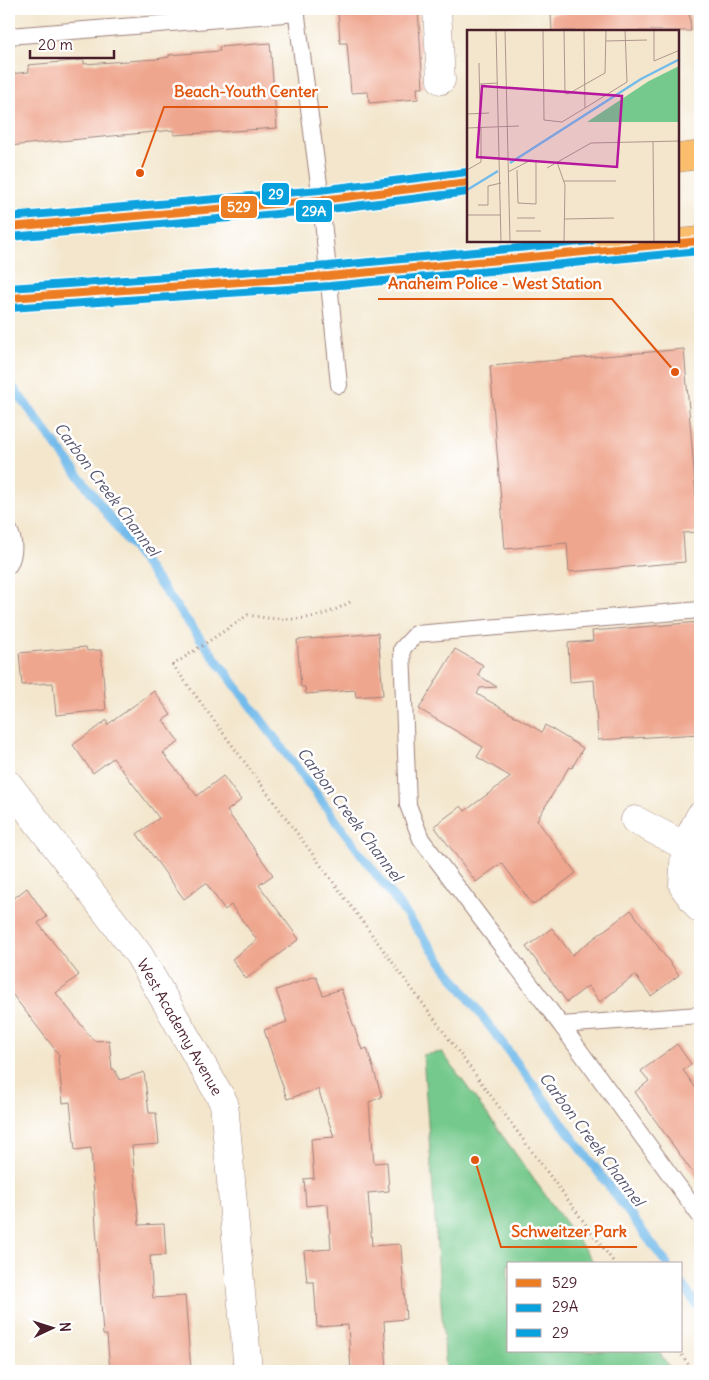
<svg xmlns="http://www.w3.org/2000/svg" width="709" height="1380" viewBox="0 0 709 1380" font-family="Delius,sans-serif">
<style>
.green{fill:#75c98c;stroke:#60745c}
.lines{fill:none;stroke-linecap:round;stroke-linejoin:round}
.stream{stroke:#73bbeb;stroke-width:9}
.building{fill:#efa68e}
.service-casing{stroke:#9e827c;stroke-width:18}
.minor-casing{stroke:#9e827c;stroke-width:29}
.primary-casing{stroke:#9e827c;stroke-width:29}
.path{stroke:#9e827c;stroke-width:3;stroke-dasharray:1 4;stroke-linecap:butt}
.service{stroke:#fff;stroke-width:16}
.minor{stroke:#fff;stroke-width:28}
.primary{stroke:#fabe6d;stroke-width:28}
.bus-1-casing{stroke:#fff;stroke-width:11}
.bus-2-casing{stroke:#fff;stroke-width:11}
.bus-3-casing{stroke:#fff;stroke-width:11}
.bus-1{stroke:#ec7d22;stroke-width:8}
.bus-2{stroke:#07a1de;stroke-width:8}
.bus-3{stroke:#07a1de;stroke-width:8}
.labels{text-anchor:middle;dominant-baseline:central;stroke-width:5;stroke-linejoin:round;paint-order:stroke}
.street-label{font-size:15px;fill:#4a1f2b;stroke:#fff}
.water-label{font-size:16px;font-style:italic;fill:#58566e;stroke:#fff}
.inset-river{fill:none;stroke:#73bbeb;stroke-width:2.5}
.inset-road{fill:none;stroke:#af968c;stroke-width:1}
.view{fill:#b5179e;fill-opacity:0.15;stroke:#b5179e;stroke-width:2.5}
.inset-edge{fill:none;stroke:#4a1f2b;stroke-width:2.5}
.leader{fill:none;stroke:#e0560e;stroke-width:2}
.callout-dot{fill:#e0560e;stroke:#fff;stroke-width:2}
.callout-label{font-size:16px;text-anchor:middle;font-weight:bold;fill:#e0560e;stroke:#fff;stroke-width:5;stroke-linejoin:round;paint-order:stroke}
.line-badge{stroke:#fff;stroke-width:2}
.badge-label{font-size:14px;text-anchor:middle;font-weight:bold;fill:#fff}
</style>
<rect width="100%" height="100%" fill="#fff"/>
<filter id="ink" filterUnits="userSpaceOnUse"><feTurbulence type="fractalNoise" baseFrequency=".02" numOctaves="2"/><feDisplacementMap in="SourceGraphic" scale="10" xChannelSelector="R" yChannelSelector="G"/><feConvolveMatrix kernelMatrix="1 2 1 2 8 2 1 2 1" color-interpolation-filters="sRGB"/></filter>
<filter id="wash" filterUnits="userSpaceOnUse"><feTurbulence type="fractalNoise" baseFrequency=".0096" numOctaves="4" result="noise"/><feDisplacementMap in="SourceGraphic" scale="20" xChannelSelector="R" yChannelSelector="G"/><feGaussianBlur stdDeviation="1.12" result="paint"/><feColorMatrix in="noise" values="0 0 0 0 0 0 0 0 0 0 0 0 0 0 0 0 0 1.4 0 .05"/><feComposite in="paint" operator="in"/></filter>
<g filter="url(#wash)">
<rect width="100%" height="100%" fill="#f3e6cc"/>
<path class="green" d="M442,1052L595,1264H508V1351H658L673,1371H446L423,1055Z"/>
<g class="lines">
<path class="stream" d="M9,382L667,1264
M680,1282L700,1309"/>
</g>
<g id="blocks">
<path class="building" d="M338,9H418L423,88H417L418,99L369,103L368,92L351,93L347,43H340Z
M606,9H689L691,31H552L551,14Z
M270,43L277,128L174,135V130L9,146V74L29,72L28,65L84,60V64L156,59L169,57V55L220,51L219,47Z
M684,349L699,532L683,533L685,562L569,572L567,543L505,549L490,366Z
M700,622V734L598,740L594,680L570,682L568,643L593,641L592,631Z
M378,633L383,695L356,697L355,690L306,694L305,687H301L297,640Z
M86,647L87,651L101,650L106,710L56,715L53,683L22,685L19,653Z
M455,649L483,665L478,675L497,687L480,688L477,694L542,732L545,725L583,748L572,768L569,767L537,820L576,873L533,905L502,863L476,882L434,826L461,806L465,811L511,777L477,757L483,747L419,709Z
M154,691L171,715L163,720L179,742L163,753L197,796L223,776L241,800L227,811L273,875L259,885L299,939L246,979L232,959L257,940L231,905L225,910L206,883L184,899L137,834L159,818L113,758L93,773L73,745L107,720V725Z
M27,888L47,917L38,923L79,975L56,993L94,1041L109,1040L112,1069H114L120,1080L144,1072L149,1113H156L159,1144L132,1146L139,1225L164,1224L166,1255L150,1256L153,1298L185,1296L191,1371H110L107,1335H103L91,1148L75,1150L70,1102L63,1103L58,1057L60,1056L9,990V902Z
M631,910L679,975L651,996L635,975L600,1002L588,986L567,1002L526,947L552,928L572,955Z
M316,976L323,995L341,989L362,1050L367,1048L382,1097L369,1102L374,1163L387,1162L389,1191L368,1193L372,1246L399,1244L401,1246L406,1319L384,1321L387,1371H351L348,1325L317,1327L314,1282H307L304,1251L331,1249L328,1204L306,1206L304,1179L314,1178L311,1139L334,1137L318,1089L287,1099L264,1030L287,1022L276,990Z
M677,1044L691,1064L683,1070L700,1094V1183L635,1092L649,1081L641,1071Z"/>
</g>
</g>
<g filter="url(#ink)">
<use href="#blocks" fill-opacity="0" stroke="#9e827c" stroke-width="1"/>
<g class="lines">
<g class="service-casing">
<path id="service" d="M296,9L321,200L339,385
M9,36L297,13
M9,530C15,542 15,553 9,565
M700,610L416,634L402,649L408,805L421,839L561,1025L700,1015
M561,1025L700,1216"/>
</g>
<g class="minor-casing">
<path id="minor" d="M437,9L441,80
M9,785L139,955L224,1103L248,1371
M700,816L685,846L683,886L700,909
M635,820L685,846"/>
</g>
<g class="primary-casing">
<path id="primary" d="M678,158L700,155
M9,227L321,200L468,182
M9,298L329,276L700,241"/>
</g>
<path class="path" d="M350,602C317,622 285,622 248,615L173,665L615,1264
M679,1351L693,1371"/>
<use href="#service" class="service"/>
<use href="#minor" class="minor"/>
<use href="#primary" class="primary"/>
<g class="bus-1-casing">
<path id="bus-1" d="M9,227L321,200L468,182
M9,298L329,276L700,241"/>
</g>
<g class="bus-2-casing">
<path id="bus-2" d="M10,237L322,210L468,192
M10,308L330,286L700,251"/>
</g>
<g class="bus-3-casing">
<path id="bus-3" d="M9,217L320,190L467,172
M9,288L328,266L591,241"/>
</g>
<use href="#bus-1" class="bus-1"/>
<use href="#bus-2" class="bus-2"/>
<use href="#bus-3" class="bus-3"/>
</g>
</g>
<g class="labels">
<g class="street-label">
<text transform="translate(180 1027) rotate(60)">West Academy Avenue</text>
</g>
<g class="water-label">
<text transform="translate(107 489) rotate(53)">Carbon Creek Channel</text>
<text transform="translate(350 814) rotate(53)">Carbon Creek Channel</text>
<text transform="translate(592 1139) rotate(53)">Carbon Creek Channel</text>
</g>
</g>
<g transform="translate(467 30)">
<rect width="212" height="212" fill="#f3e6cc"/>
<path d="M212,36V92H120L182,51Z" fill="#75c98c"/>
<path class="inset-river" d="M43,133L174,49L213,29M0,160L31,141"/>
<path class="inset-road" d="M29,0L34,212M38,0L43,212M76,0L77,90L95,92L118,78L117,0M97,0L98,63L101,64M187,0V31L213,20M139,11L180,10M12,33L13,83M13,54L31,53M101,64L138,43L139,0M118,78L160,52L158,0M0,84L22,83M0,98L52,96M186,111L187,212M90,132L98,155L97,212M80,138L124,113L213,111M0,140L14,132V98M41,142L64,130L69,132V174L51,173L50,140M97,151H149M11,175H21V156L34,153M0,185H34M50,188H68M97,189L147,188M49,201H74"/>
<path class="view" d="M15,56L155,66L150,137L10,127Z"/>
<rect width="212" height="212" class="inset-edge"/>
</g>
<path class="leader" d="M140 173L164 107H328M675 372L612 299H378M475 1160L501 1247H637"/>
<g class="callout-dot">
<circle cx="140" cy="173" r="5"/>
<circle cx="675" cy="372" r="5"/>
<circle cx="475" cy="1160" r="5"/>
</g>
<g class="callout-label">
<text x="246" y="97">Beach-Youth Center</text>
<text x="495" y="289">Anaheim Police - West Station</text>
<text x="569" y="1237">Schweitzer Park</text>
</g>
<g class="line-badge">
<rect x="261" y="182" width="29" height="24" rx="5" fill="#07a1de"/>
<rect x="220" y="195" width="38" height="24" rx="5" fill="#ec7d22"/>
<rect x="295" y="199" width="38" height="24" rx="5" fill="#07a1de"/>
</g>
<g class="badge-label">
<text x="276" y="199">29</text>
<text x="239" y="212">529</text>
<text x="314" y="216">29A</text>
</g>
<rect width="709" height="1380" fill="none" stroke="#fff" stroke-width="30"/>
<rect x="507" y="1262" width="175" height="90" fill="#ffffff" stroke="#b7a5aa"/>
<rect x="516" y="1279" width="25" height="8" fill="#ec7d22" stroke="#b7a5aa"/>
<text x="552" y="1288" font-size="15" fill="#4a1f2b">529</text>
<rect x="516" y="1304" width="25" height="8" fill="#07a1de" stroke="#b7a5aa"/>
<text x="552" y="1312" font-size="15" fill="#4a1f2b">29A</text>
<rect x="516" y="1329" width="25" height="8" fill="#07a1de" stroke="#b7a5aa"/>
<text x="552" y="1338" font-size="15" fill="#4a1f2b">29</text>
<g transform="translate(52 1328) rotate(86)" stroke="#ffffff" stroke-width="4" paint-order="stroke">
<path d="M0-4L9 19L0 12L-9 19Z" fill="#4a1f2b"/>
<text y="-8" font-size="14" font-weight="bold" text-anchor="middle" fill="#4a1f2b">N</text>
</g>
<path d="M30 50v8h84v-8" fill="none" stroke="#4a1f2b" stroke-width="2.5"/>
<text x="38" y="50" font-size="15" fill="#4a1f2b" stroke="#ffffff" stroke-width="4" paint-order="stroke">20 m</text>
</svg>
